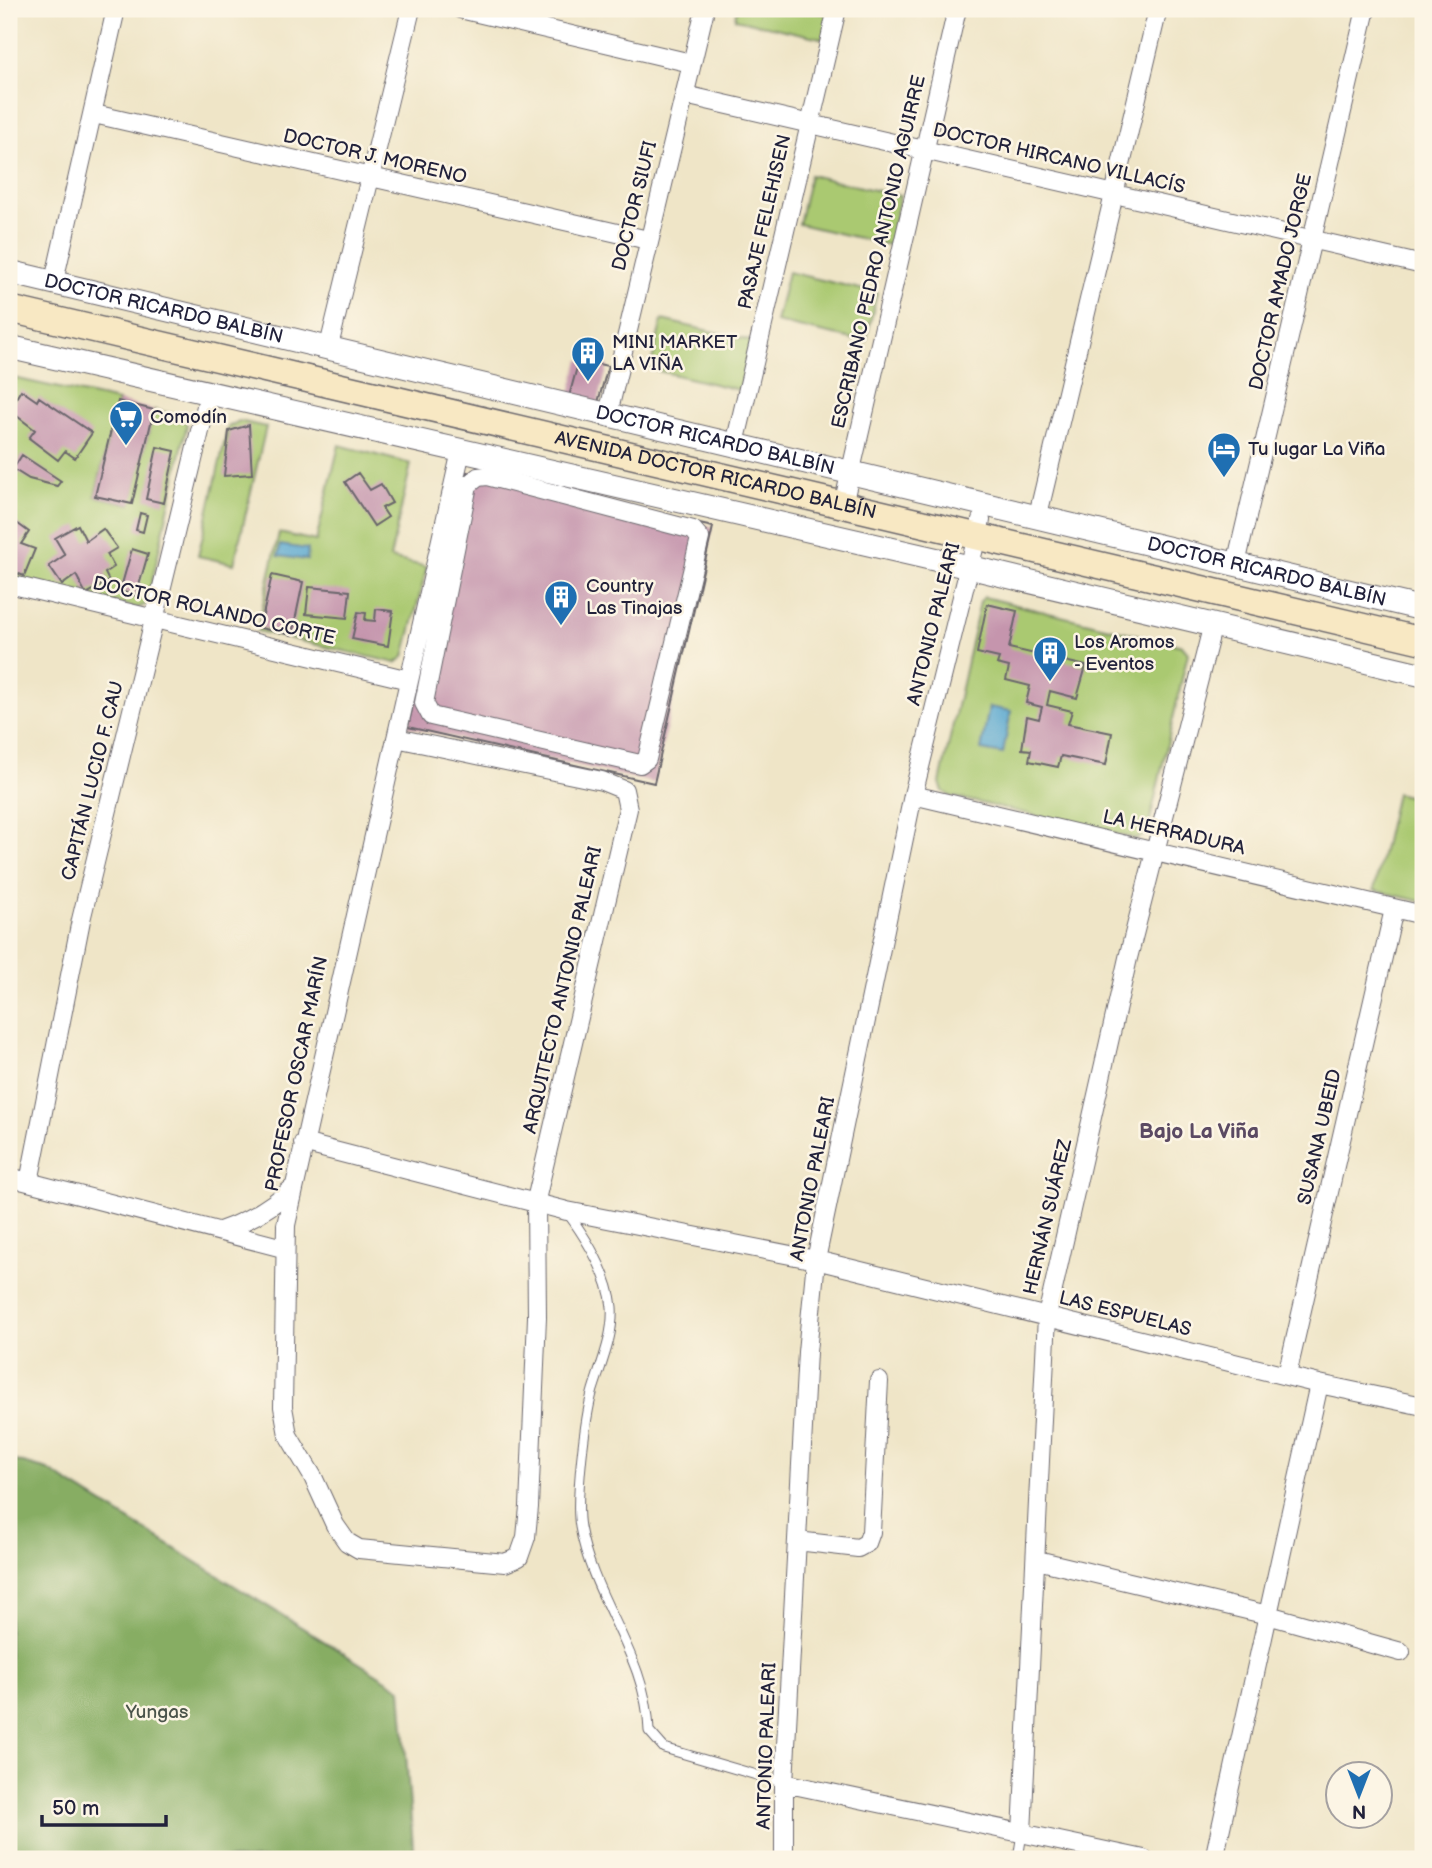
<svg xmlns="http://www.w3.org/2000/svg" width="1432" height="1868" viewBox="0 0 1432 1868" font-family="'Balsamiq Sans',sans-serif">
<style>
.green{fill:#aac971;stroke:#667656;stroke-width:2}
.forest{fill:#87ad63;stroke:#54684f;stroke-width:2}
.water{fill:#55a6cf;stroke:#3c6485;stroke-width:2}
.building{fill:#c595ad}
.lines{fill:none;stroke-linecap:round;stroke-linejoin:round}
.service-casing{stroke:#6a666c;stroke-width:11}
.minor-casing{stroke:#6a666c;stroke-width:20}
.tertiary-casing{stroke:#6a666c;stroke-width:25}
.secondary-casing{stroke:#6a666c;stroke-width:29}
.service{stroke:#fff;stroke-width:9}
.minor{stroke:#fff;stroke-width:18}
.tertiary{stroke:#fff;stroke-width:23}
.secondary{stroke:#f8e8c3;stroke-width:26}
.labels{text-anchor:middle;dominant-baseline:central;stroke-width:5;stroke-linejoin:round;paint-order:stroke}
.street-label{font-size:19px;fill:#22223b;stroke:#fcf5e5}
.poi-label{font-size:19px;fill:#22223b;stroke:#fcf5e5;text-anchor:start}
.park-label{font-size:19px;fill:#4b544b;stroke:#fcf5e5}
.neighbourhood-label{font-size:21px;font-weight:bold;fill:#5b4a63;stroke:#fcf5e5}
</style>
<rect width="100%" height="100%" fill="#fcf5e5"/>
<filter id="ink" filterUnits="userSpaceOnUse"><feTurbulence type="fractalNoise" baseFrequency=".0143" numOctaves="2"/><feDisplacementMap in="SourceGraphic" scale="14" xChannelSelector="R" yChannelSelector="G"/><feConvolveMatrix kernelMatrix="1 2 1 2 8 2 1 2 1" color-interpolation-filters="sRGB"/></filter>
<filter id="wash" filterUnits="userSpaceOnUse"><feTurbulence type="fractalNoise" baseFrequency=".00686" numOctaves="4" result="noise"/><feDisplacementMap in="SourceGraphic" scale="28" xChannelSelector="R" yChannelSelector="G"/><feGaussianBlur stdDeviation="1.57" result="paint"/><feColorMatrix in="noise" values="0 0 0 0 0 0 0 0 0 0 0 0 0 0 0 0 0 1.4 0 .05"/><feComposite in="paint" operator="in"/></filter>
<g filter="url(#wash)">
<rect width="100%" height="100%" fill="#efe5c7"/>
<path class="green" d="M737,9H802L831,15L825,39L735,19Z
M810,175L900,196L889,245L799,224Z
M788,272L877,293L866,342L776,322Z
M662,320L752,341L740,390L650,369Z
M9,377L118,401L95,496L131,504L154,410L182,416L187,425L147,604L138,608L9,578Z
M239,421L266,427L234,564L198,556L228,427Z
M339,445L411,464L390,558L427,567L404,657L396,663L257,631L279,533L316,541Z
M984,597L1182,646L1188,653L1147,833L1137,839L950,796L943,791L940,783L980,602Z
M1396,793L1423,800V902L1374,890Z"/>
<path class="forest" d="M9,1459L48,1470L401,1689L414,1859H9Z"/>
<path class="water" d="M280,545L308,549L307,560L278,556Z
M989,707L1011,711L1003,754L981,750Z"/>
<g id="blocks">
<path class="building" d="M579,360L608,366L597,406L568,400Z
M21,390L37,401L39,397L92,433L75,458L65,451L58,460L29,438L35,430L9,410Z
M118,401L154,410L132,504L95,496Z
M249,425L252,474L224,476L229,431Z
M157,447L175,451L164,503L146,499Z
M22,455L61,481L57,486L29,479L13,469Z
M467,472L713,527L654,783L408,727Z
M358,473L370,490L381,484L392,503L382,508L388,517L374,526L345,482Z
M140,513L147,515L143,532L136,530Z
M14,521L29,532L21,544L35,549L24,576L9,570V529Z
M78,525L86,541L103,529L117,548L107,554L114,567L105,573L109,581L86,594L76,575L62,585L49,566L65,555L55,538Z
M132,549L148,554L136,596L120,591Z
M272,575L303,582L292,635L260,628Z
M309,587L350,591L347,618L306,614Z
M987,604L1017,611L1009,648L1086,666L1077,698L1050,691L1047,705L1072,711L1068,724L1112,733L1106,765L1061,756L1058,767L1029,761L1031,750L1022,749L1027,716L1039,719L1042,707L1026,703L1030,686L1006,680L1009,667L997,664L999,658L977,653Z
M376,609L393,611L388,646L352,639L358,612L366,613L365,620L375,621Z"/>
</g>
</g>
<g filter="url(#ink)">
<use href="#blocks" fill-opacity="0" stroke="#6a666c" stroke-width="2"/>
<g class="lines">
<g class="service-casing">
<path id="service" d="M567,1212C586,1238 609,1274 612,1307C614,1335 601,1364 593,1390C585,1417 575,1500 580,1527C593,1600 647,1657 649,1731L664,1748L784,1783
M1018,1859L1022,1833"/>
</g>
<g class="minor-casing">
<path id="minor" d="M460,9L691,63
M685,95L1423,265
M94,114L648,240
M54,281L116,9
M329,346L411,9
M608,414L705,9
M735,444L837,9
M487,476L693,530L700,538L647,759L640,764L431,716L424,703L468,485L478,477Z
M843,505L957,9
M1037,519L1158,9
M1236,564L1366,9
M9,584L409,680
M396,738L602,781L624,790L628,809L536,1200L537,1317L529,1507L526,1537L519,1557L505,1563L359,1549L347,1542L335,1525L313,1477L288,1435L283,1407L286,1225L461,451
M913,795L1423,915
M303,1143L567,1211L816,1260L1319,1384L1423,1406
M9,1177L283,1248
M29,1182L81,920L209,394
M220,1231C249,1221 271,1208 294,1187
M1287,1375L1394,909
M797,1541L858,1548L867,1543L871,1532L879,1381
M1037,1560L1268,1615L1401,1652
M784,1783L1144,1859
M1022,1833L1047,1316L1128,958L1213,624
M784,1859V1783L807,1352L816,1260L913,795L981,520
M1214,1859L1319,1384"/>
</g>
<g class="tertiary-casing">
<g id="tertiary">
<path id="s1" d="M9,272L1423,609"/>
<path d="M9,347L969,567L1423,675"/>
</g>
</g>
<g class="secondary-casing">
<g id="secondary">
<path id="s2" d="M9,309L1423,641"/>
</g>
</g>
<use href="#service" class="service"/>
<use href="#minor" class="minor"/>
<use href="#tertiary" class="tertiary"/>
<use href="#secondary" class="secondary"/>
</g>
</g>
<defs>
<g id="building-pin" transform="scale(1.75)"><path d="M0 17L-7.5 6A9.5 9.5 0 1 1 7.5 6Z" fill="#1f6fb2" stroke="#fcf5e5"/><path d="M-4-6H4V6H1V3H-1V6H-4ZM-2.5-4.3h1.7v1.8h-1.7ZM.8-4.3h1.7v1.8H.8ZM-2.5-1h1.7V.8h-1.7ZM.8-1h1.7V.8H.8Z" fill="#fff"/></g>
<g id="supermarket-pin" transform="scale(1.75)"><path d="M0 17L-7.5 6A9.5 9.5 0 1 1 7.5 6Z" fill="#1f6fb2" stroke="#fcf5e5"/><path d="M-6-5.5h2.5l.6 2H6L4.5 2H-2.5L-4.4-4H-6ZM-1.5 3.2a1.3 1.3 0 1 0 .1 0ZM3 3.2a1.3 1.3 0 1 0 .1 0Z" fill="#fff"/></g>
<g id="hotel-pin" transform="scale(1.75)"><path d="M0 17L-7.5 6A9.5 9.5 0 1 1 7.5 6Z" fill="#1f6fb2" stroke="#fcf5e5"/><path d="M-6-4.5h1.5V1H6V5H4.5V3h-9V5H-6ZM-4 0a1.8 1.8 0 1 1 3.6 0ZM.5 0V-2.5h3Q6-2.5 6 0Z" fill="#fff"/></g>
</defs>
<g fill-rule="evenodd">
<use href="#building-pin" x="588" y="353"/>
<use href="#supermarket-pin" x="126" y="417"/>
<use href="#hotel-pin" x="1224" y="449"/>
<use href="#building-pin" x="561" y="597"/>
<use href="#building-pin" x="1050" y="653"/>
</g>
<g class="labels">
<g class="street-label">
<text transform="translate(375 157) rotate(13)">DOCTOR J. MORENO</text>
<text transform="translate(1059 159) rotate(13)">DOCTOR HIRCANO VILLACÍS</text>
<text transform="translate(635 206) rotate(-76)">DOCTOR SIUFI</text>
<text transform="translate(765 222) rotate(-77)">PASAJE FELEHISEN</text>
<text transform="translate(879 252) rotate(-77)">ESCRIBANO PEDRO ANTONIO AGUIRRE</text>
<text transform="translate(1281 282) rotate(-77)">DOCTOR AMADO JORGE</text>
<text stroke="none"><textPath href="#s1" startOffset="159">DOCTOR RICARDO BALBÍN</textPath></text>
<text stroke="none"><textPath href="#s1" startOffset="726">DOCTOR RICARDO BALBÍN</textPath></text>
<text stroke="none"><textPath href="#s2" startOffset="726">AVENIDA DOCTOR RICARDO BALBÍN</textPath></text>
<text stroke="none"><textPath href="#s1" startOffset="1293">DOCTOR RICARDO BALBÍN</textPath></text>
<text transform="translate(214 611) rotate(13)">DOCTOR ROLANDO CORTE</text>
<text transform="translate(934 624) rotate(-76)">ANTONIO PALEARI</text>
<text transform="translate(93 781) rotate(-76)">CAPITÁN LUCIO F. CAU</text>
<text transform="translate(1174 833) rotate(13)">LA HERRADURA</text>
<text transform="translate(563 990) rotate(-77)">ARQUITECTO ANTONIO PALEARI</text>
<text transform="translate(297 1074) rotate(-78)">PROFESOR OSCAR MARÍN</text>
<text transform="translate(1320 1137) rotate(-77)">SUSANA UBEID</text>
<text transform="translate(813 1179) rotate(-79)">ANTONIO PALEARI</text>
<text transform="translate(1048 1217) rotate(-77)">HERNÁN SUÁREZ</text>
<text transform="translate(1125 1314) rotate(14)">LAS ESPUELAS</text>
<text transform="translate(767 1746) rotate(-88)">ANTONIO PALEARI</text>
</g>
<g class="poi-label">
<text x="612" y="342">MINI MARKET<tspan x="612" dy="22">LA VIÑA</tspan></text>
<text x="150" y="417">Comodín</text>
<text x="1248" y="449">Tu lugar La Viña</text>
<text x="586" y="586">Country<tspan x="586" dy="22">Las Tinajas</tspan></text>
<text x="1074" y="642">Los Aromos<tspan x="1074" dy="22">- Eventos</tspan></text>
</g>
<g class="park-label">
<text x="157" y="1712">Yungas</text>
</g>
<g class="neighbourhood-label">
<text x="1199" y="1131">Bajo La Viña</text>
</g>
</g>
<rect width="1432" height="1868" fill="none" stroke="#fcf5e5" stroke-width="35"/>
<g transform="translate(1359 1795) rotate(180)"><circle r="33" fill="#fcf5e5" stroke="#a5a1a1" stroke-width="2"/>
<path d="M0-5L12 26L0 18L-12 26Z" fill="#1f6fb2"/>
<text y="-10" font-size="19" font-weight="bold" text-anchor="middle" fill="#22223b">N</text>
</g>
<path d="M42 1815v10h124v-10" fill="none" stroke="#22223b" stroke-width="3.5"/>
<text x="52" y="1815" font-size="21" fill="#22223b" stroke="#fcf5e5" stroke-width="5" paint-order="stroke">50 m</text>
</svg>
